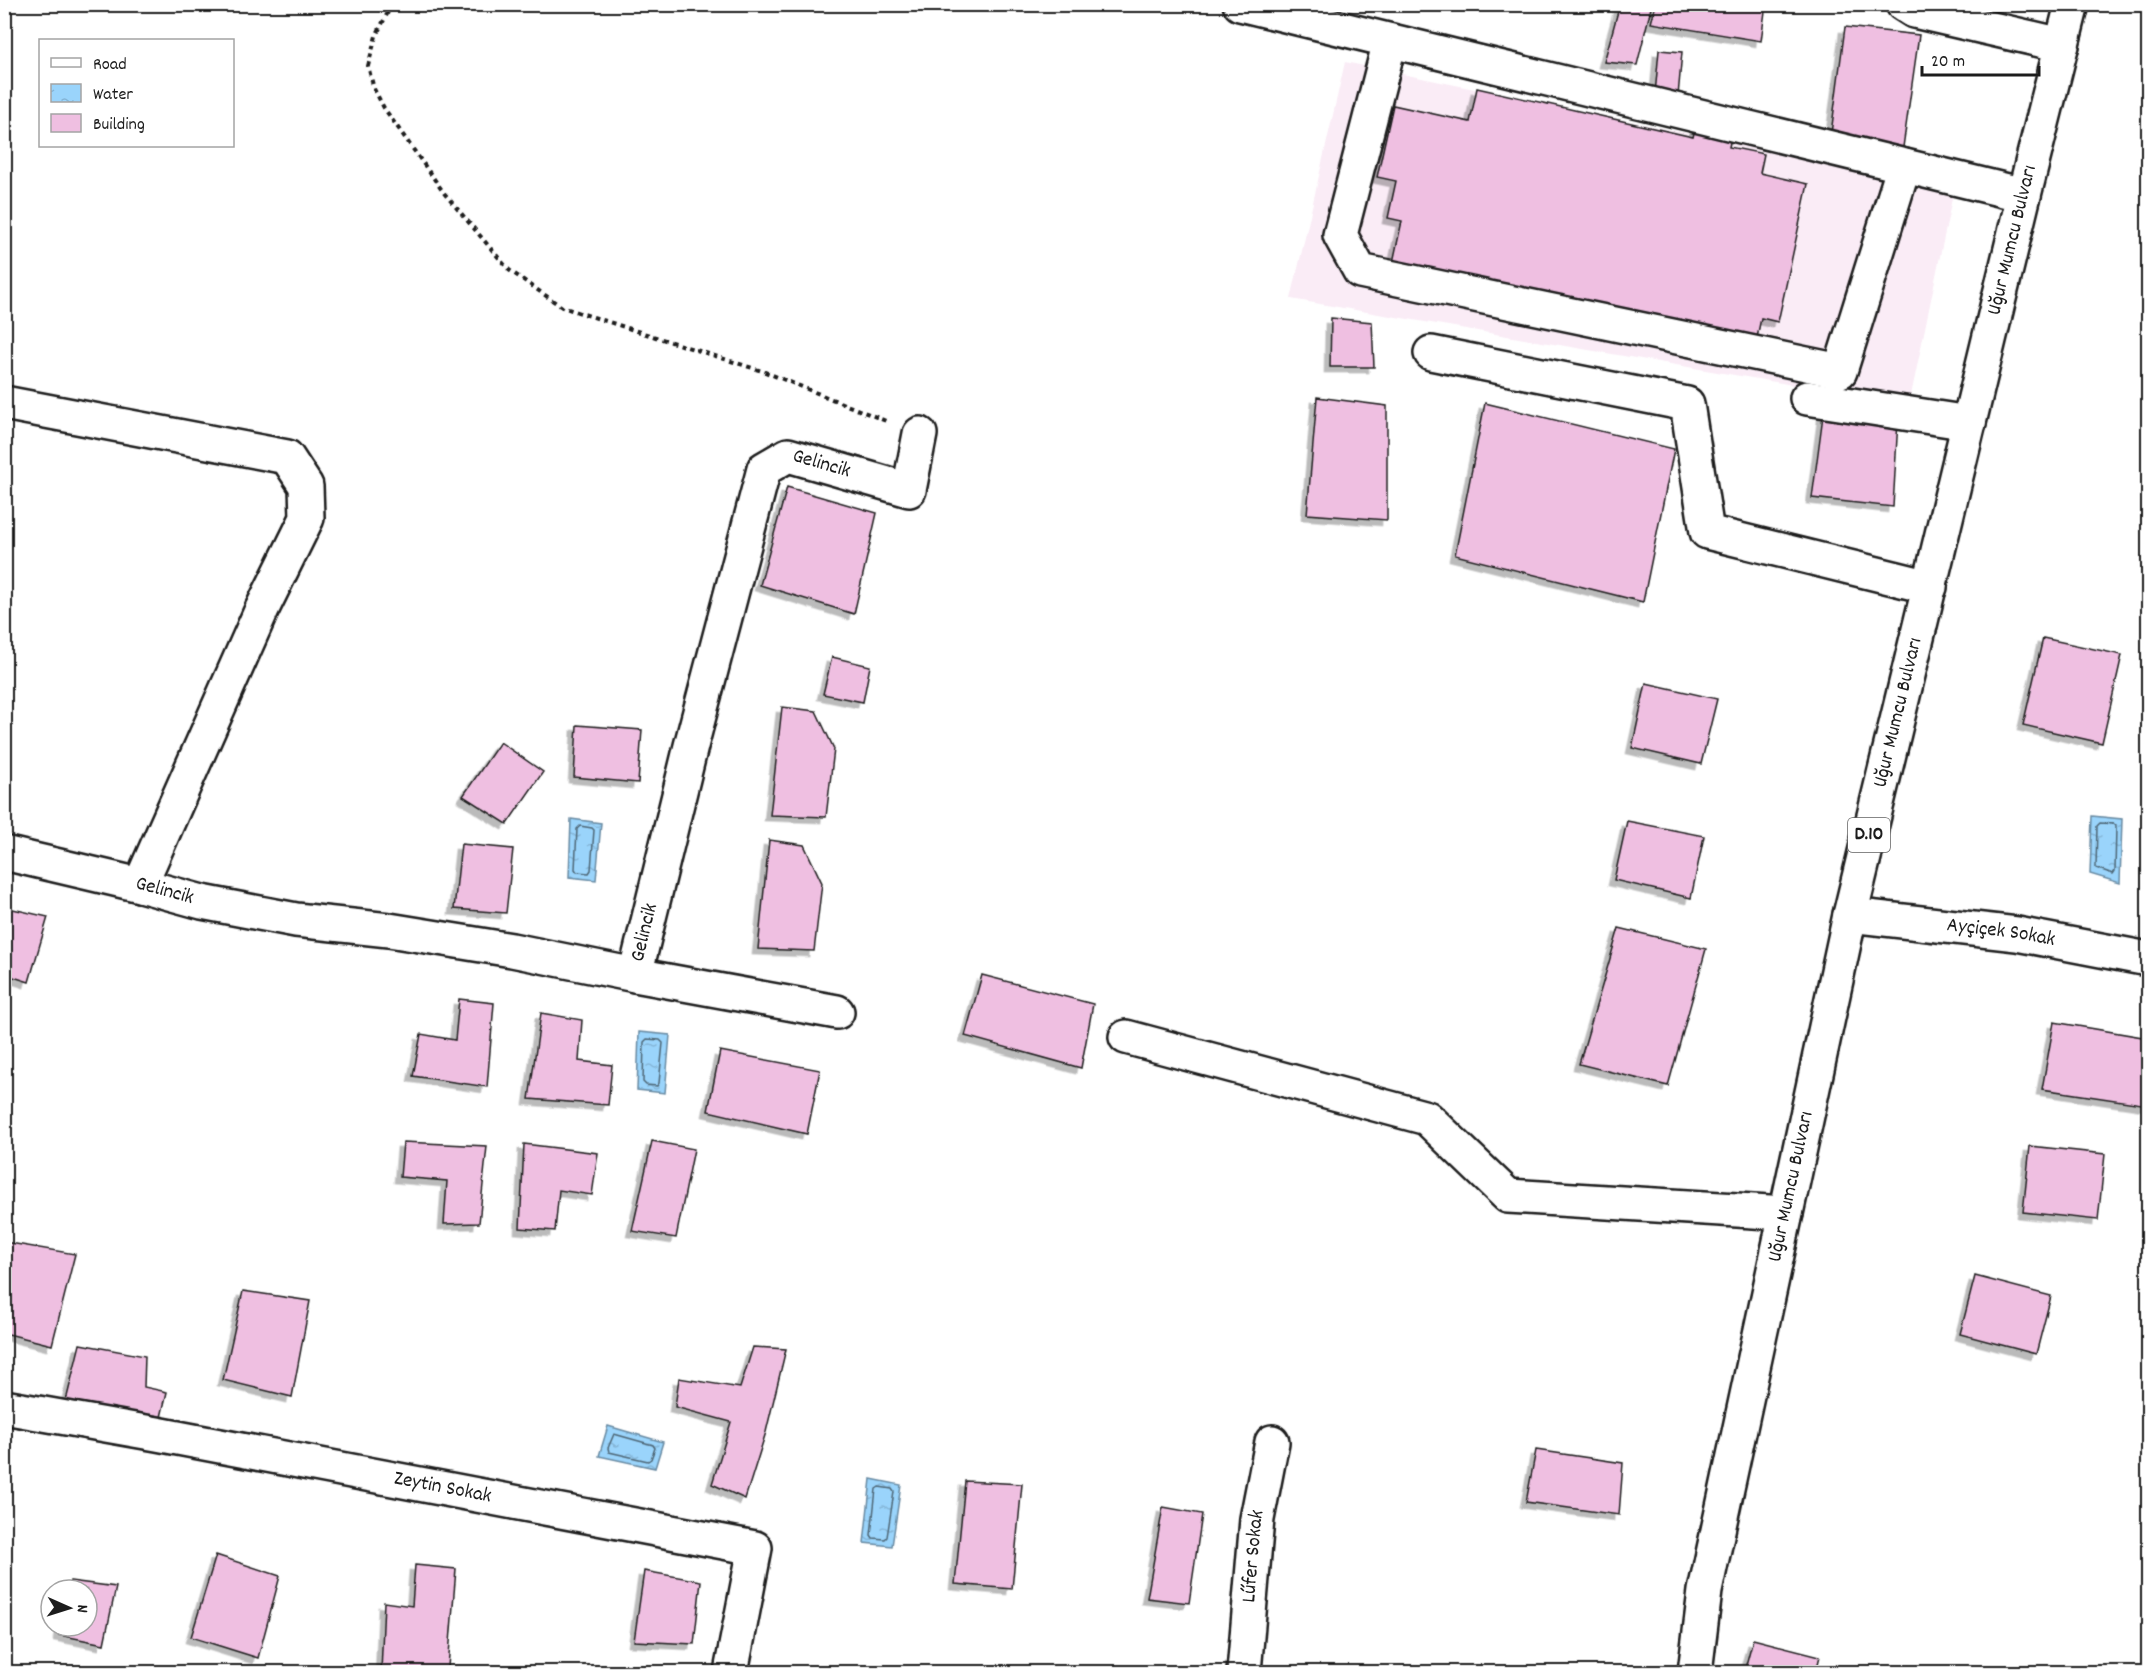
<svg xmlns="http://www.w3.org/2000/svg" width="2153" height="1677" viewBox="0 0 2153 1677" font-family="Dekko,sans-serif">
<style>
.built{fill:#faecf6}
.water{fill:url(#water-ripples);stroke:#688aa2;stroke-width:1.5}
.lines{fill:none;stroke-linecap:round;stroke-linejoin:round}
.shore{stroke:#4e6675;stroke-width:1.5}
.building{fill:#efbfe1;stroke:#1c1c1c;stroke-width:1.5;filter:url(#shadow)}
.minor-casing{stroke:#1c1c1c;stroke-width:38}
.major-casing{stroke:#1c1c1c;stroke-width:38}
.path{stroke:#1c1c1c;stroke-width:4;stroke-dasharray:4.5 4.5;stroke-linecap:butt}
.minor{stroke:#fff;stroke-width:33}
.major{stroke:#fff;stroke-width:33}
.labels{text-anchor:middle;dominant-baseline:central;stroke-width:4.5;stroke-linejoin:round;paint-order:stroke}
.shield{fill:#fff;stroke:#606060;stroke-width:1.5}
.shield-label{font-size:20px;font-weight:bold;fill:#1c1c1c}
.street-label{font-size:21px;fill:#1c1c1c;stroke:#fff}
</style>
<defs>
<pattern id="water-ripples" width="26" height="14" patternUnits="userSpaceOnUse" patternTransform="scale(1.5)"><rect width="26" height="14" fill="#9ad4fb"/><path d="M2 4q2-2 4 0t4 0M15 11q2-2 4 0t4 0" fill="none" stroke="#84b5d7"/></pattern>
<filter id="shadow"><feDropShadow dx="-5.5" dy="5.5" stdDeviation="0" flood-color="#0004"/></filter>
</defs>
<rect width="100%" height="100%" fill="#fff"/>
<filter id="ink" filterUnits="userSpaceOnUse"><feTurbulence type="fractalNoise" baseFrequency=".0167" numOctaves="2"/><feDisplacementMap in="SourceGraphic" scale="12" xChannelSelector="R" yChannelSelector="G"/><feConvolveMatrix kernelMatrix="1 2 1 2 8 2 1 2 1" color-interpolation-filters="sRGB"/></filter>
<g filter="url(#ink)">
<path class="built" d="M1345,62L1954,189L1909,405L1291,299Z"/>
<path class="water" d="M2092,816L2122,819L2120,883L2090,874Z
M571,819L601,823L596,880L569,877Z
M639,1032L670,1035L665,1093L637,1090Z
M608,1426L663,1442L655,1468L599,1456Z
M871,1479L901,1485L892,1546L864,1543Z"/>
<g class="lines">
<path class="shore" d="M2100,823L2114,824L2116,826L2115,871L2113,874L2096,868L2097,826Z
M580,826L592,828L594,830L591,870L589,873L577,872L575,869L577,829Z
M647,1039L660,1040L663,1043L659,1083L657,1086L646,1085L643,1082L644,1042Z
M614,1434L653,1445L655,1448L651,1459L648,1461L609,1452L608,1448Z
M879,1487L892,1489L894,1492L887,1537L885,1539L873,1538L871,1535L876,1489Z"/>
</g>
<path class="building" d="M1620,4H1652L1637,65L1604,62Z
M1656,4H1766L1761,41L1651,23Z
M1845,27L1919,35L1902,154L1830,141Z
M1659,50L1682,52L1678,96L1655,94Z
M1477,88L1693,137L1696,125L1732,133L1729,147L1764,154L1760,173L1808,184L1778,322L1761,318L1755,348L1392,267L1402,221L1388,218L1396,181L1377,177L1393,105L1470,122Z
M1331,318L1372,322L1374,367H1330Z
M1317,397L1387,406V520L1307,514Z
M1485,403L1674,449L1643,602L1455,555Z
M1824,408L1898,420L1893,507L1812,498Z
M787,487L877,513L854,614L760,585Z
M2043,638L2122,655L2102,743L2023,725Z
M832,657L870,666L863,702L823,694Z
M1646,683L1717,699L1701,764L1632,748Z
M782,707L816,711L834,749L826,817L770,815Z
M577,725L642,730L638,783L574,777Z
M500,742L543,772L507,824L463,796Z
M1627,821L1704,836L1691,898L1614,880Z
M769,840L804,845L822,883L814,951L758,949Z
M461,844L513,849L506,913L454,909Z
M4,907L48,917L29,982L4,974Z
M1619,928L1706,949L1668,1086L1579,1064Z
M982,975L1093,1004L1081,1068L965,1036Z
M459,999L494,1003L487,1087L413,1076L421,1034L455,1040Z
M541,1013L582,1020L579,1061L612,1065L608,1105L529,1099Z
M2054,1022L2148,1038V1105L2042,1089Z
M720,1051L820,1070L807,1134L708,1111Z
M652,1141L694,1149L676,1238L632,1231Z
M403,1142L487,1146L479,1223L444,1224L447,1181L400,1177Z
M524,1144L598,1153L592,1195L559,1190L555,1231L520,1228Z
M2030,1146L2105,1154L2098,1220L2023,1212Z
M4,1242L75,1254L52,1345L4,1333Z
M1975,1276L2051,1296L2036,1354L1960,1334Z
M243,1291L310,1301L292,1397L223,1380Z
M80,1344L145,1356L144,1387L167,1392L157,1434L62,1417Z
M753,1347L786,1349L766,1432L745,1499L712,1484L731,1422L675,1407L679,1378L740,1388Z
M1536,1450L1623,1463L1619,1515L1526,1502Z
M965,1481L1022,1484L1012,1589L955,1584Z
M1163,1507L1202,1514L1189,1603L1147,1598Z
M216,1555L280,1576L258,1658L191,1637Z
M415,1565L456,1569L448,1667L444,1672H381L384,1602L412,1606Z
M644,1571L701,1581L694,1644L634,1641Z
M70,1581L116,1587L104,1644L59,1635L60,1626H87V1590H68Z
M1753,1639L1820,1656L1816,1672H1744Z"/>
<g class="lines">
<g class="minor-casing">
<g id="minor">
<path d="M1240,4L2024,195"/>
<path d="M1903,4L1914,11L2062,45"/>
<path d="M1390,41L1340,235L1360,271L1840,371L1904,166"/>
<path d="M1431,353L1687,404L1707,532L1930,587"/>
<path d="M1807,398L1969,423"/>
<path d="M4,403L287,457L306,486L307,518L262,609L140,885"/>
<path id="s1" d="M4,853L140,885L202,902L296,920L389,930L512,950L635,975L691,746L764,469L788,455L909,490L920,434"/>
<path id="s2" d="M1850,915L2017,934L2148,959"/>
<path d="M635,975L837,1012"/>
<path d="M1126,1037L1427,1118L1508,1196L1786,1213"/>
<path id="s3" d="M4,1407L157,1434L755,1548L731,1672"/>
<path id="s4" d="M1244,1672L1257,1519L1272,1442"/>
</g>
</g>
<g class="major-casing">
<g id="major">
<path id="s5" d="M1695,1672L1705,1591L1850,915L2024,195L2072,4"/>
</g>
</g>
<path class="path" d="M392,4L376,36L368,66L374,89L384,108L444,193L509,270L562,307L765,372L886,421"/>
<use href="#minor" class="minor"/>
<use href="#major" class="major"/>
</g>
</g>
<g class="labels">
<rect class="shield" x="1848" y="818" width="42" height="34" rx="4.5"/>
<g class="shield-label">
<text x="1869" y="835">D.10</text>
</g>
<g class="street-label">
<text stroke="none"><textPath href="#s5" startOffset="1467">Uğur Mumcu Bulvarı</textPath></text>
<text stroke="none"><textPath href="#s1" startOffset="1228">Gelincik</textPath></text>
<text stroke="none"><textPath href="#s5" startOffset="981">Uğur Mumcu Bulvarı</textPath></text>
<text stroke="none"><textPath href="#s1" startOffset="165">Gelincik</textPath></text>
<text stroke="none"><textPath href="#s1" startOffset="687">Gelincik</textPath></text>
<text stroke="none"><textPath href="#s2" startOffset="152">Ayçiçek Sokak</textPath></text>
<text stroke="none"><textPath href="#s5" startOffset="495">Uğur Mumcu Bulvarı</textPath></text>
<text stroke="none"><textPath href="#s3" startOffset="446">Zeytin Sokak</textPath></text>
<text stroke="none"><textPath href="#s4" startOffset="116">Lűfer Sokak</textPath></text>
</g>
</g>
<rect width="2153" height="1677" fill="none" stroke="#fff" stroke-width="24"/>
<rect x="12" y="12" width="2129" height="1653" fill="none" stroke="#1c1c1c" stroke-width="2" filter="url(#ink)"/>
<rect x="39" y="39" width="195" height="108" fill="#ffffff" stroke="#a4a4a4" stroke-width="1.5"/>
<rect x="51" y="58" width="30" height="9" fill="#ffffff" stroke="#a4a4a4" stroke-width="1.5"/>
<text x="93" y="69" font-size="18" fill="#1c1c1c">Road</text>
<rect x="51" y="84" width="30" height="18" fill="url(#water-ripples)" stroke="#a4a4a4" stroke-width="1.5"/>
<text x="93" y="99" font-size="18" fill="#1c1c1c">Water</text>
<rect x="51" y="114" width="30" height="18" fill="#efbfe1" stroke="#a4a4a4" stroke-width="1.5"/>
<text x="93" y="129" font-size="18" fill="#1c1c1c">Building</text>
<g transform="translate(69 1608) rotate(93)"><circle r="28" fill="#ffffff" stroke="#a4a4a4" stroke-width="1.5"/>
<path d="M0-4.5L10 22L0 15L-10 22Z" fill="#1c1c1c"/>
<text y="-9" font-size="16" font-weight="bold" text-anchor="middle" fill="#1c1c1c">N</text>
</g>
<path d="M1922 66v9h117v-9" fill="none" stroke="#1c1c1c" stroke-width="3"/>
<text x="1931" y="66" font-size="18" fill="#1c1c1c" stroke="#ffffff" stroke-width="4.5" paint-order="stroke">20 m</text>
</svg>
